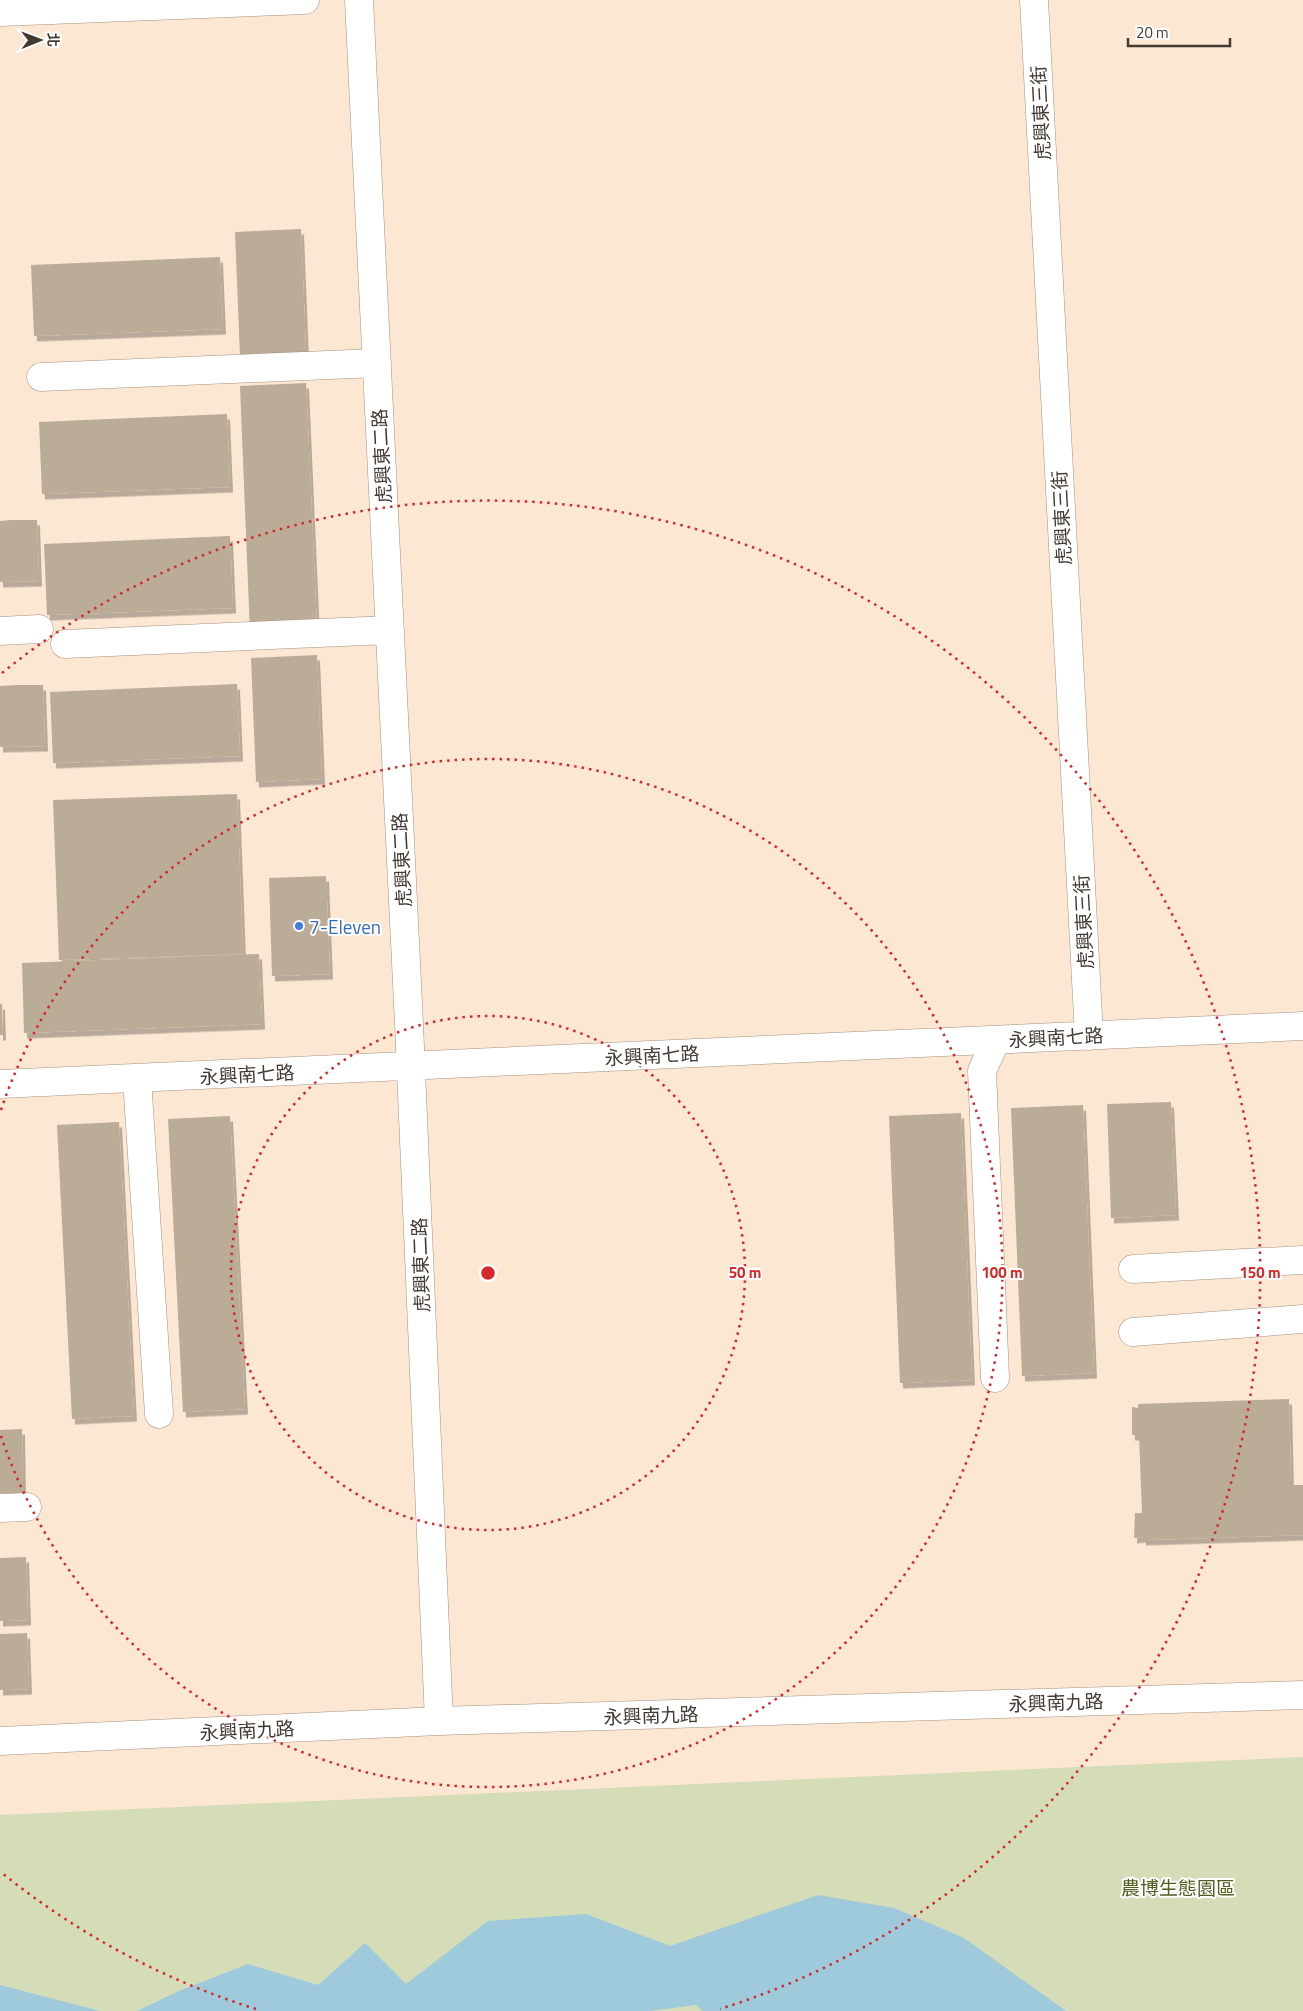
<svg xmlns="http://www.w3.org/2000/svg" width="1303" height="2011" viewBox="0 0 1303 2011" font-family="'Titillium Web','Noto Sans TC',sans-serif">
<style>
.green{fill:#d5dcb8}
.water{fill:#9ecadc}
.building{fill:#baac96;filter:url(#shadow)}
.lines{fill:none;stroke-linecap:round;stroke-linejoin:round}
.minor-casing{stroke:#a5917f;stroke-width:29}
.minor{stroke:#fff;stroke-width:28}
.ring{fill:none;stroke:#d62828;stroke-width:2.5;stroke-dasharray:2.5 5}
.shop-dot{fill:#3f7fe0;stroke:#fff;stroke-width:2}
.labels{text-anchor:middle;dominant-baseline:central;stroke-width:4;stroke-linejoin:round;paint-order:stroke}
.street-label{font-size:19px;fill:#433b33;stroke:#fff}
.shop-label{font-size:19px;fill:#366cbe;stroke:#fff;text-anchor:start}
.park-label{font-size:19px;fill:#555d21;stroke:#fff}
.centre{fill:#d62828;stroke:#fff;stroke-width:2.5}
.ring-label{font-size:15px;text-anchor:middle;font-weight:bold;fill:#d62828;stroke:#fff;stroke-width:4;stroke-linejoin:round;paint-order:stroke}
</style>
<defs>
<filter id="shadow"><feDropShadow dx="3" dy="5.5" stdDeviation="0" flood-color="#0004"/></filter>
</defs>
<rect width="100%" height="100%" fill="#fce7d3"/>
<path class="green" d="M1303,1757V2011H0V1815Z"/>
<path class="water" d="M818,1895L894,1908L964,1938L1066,2011H703L696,2005L650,2011H137L179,1991L248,1964L318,1985L365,1943L406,1984L488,1921L586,1914L670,1946Z
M0,1985L100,2011H0Z"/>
<path class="building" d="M301,229L306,353L240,356L235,232Z
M220,257L223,329L34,336L31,265Z
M306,383L317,630L250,633L240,386Z
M227,414L230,487L42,494L39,422Z
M11,520H37L39,581L0,582V521Z
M230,536L233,608L47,615L44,544Z
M317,655L322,779L256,782L251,658Z
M237,684L240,756L53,763L50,692Z
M17,685H43L45,746L0,747V686Z
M237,794L243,954L59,960L53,800Z
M326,876L330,974L272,976L269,878Z
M259,954L262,1024L24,1033L22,963Z
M0,1004H2L3,1035H0Z
M1171,1102L1176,1215L1111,1218L1107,1104Z
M1083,1105L1094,1373L1022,1376L1011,1108Z
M961,1113L972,1380L900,1383L889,1116Z
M230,1116L245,1409L183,1412L168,1119Z
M119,1122L134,1416L72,1419L57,1125Z
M1289,1399L1291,1485H1303V1535L1143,1540V1537L1134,1538L1135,1513H1142L1139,1435H1132V1407L1138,1408V1404Z
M22,1429L23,1493H0V1430Z
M26,1557L28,1620L0,1621V1558Z
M27,1633L29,1689L0,1690V1634Z"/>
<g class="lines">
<g class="minor-casing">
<path id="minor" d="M359,0L409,1024L439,1721
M1034,0L1089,1036
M0,12L305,0
M41,377L377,363
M0,631L39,629
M65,644L390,630
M137,1079L159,1414
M0,1084L1303,1026
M1133,1269L1303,1260
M1133,1332L1303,1319
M995,1378L982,1071L996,1040
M0,1508L27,1507
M0,1741L439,1721L1303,1695"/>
</g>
<use href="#minor" class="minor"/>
</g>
<g class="ring">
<circle cx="488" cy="1273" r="257"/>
<path d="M1 1110A514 514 0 1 1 1 1436"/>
<path d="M256 2009A772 772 0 0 1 2 1873M2 673A772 772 0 1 1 720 2009"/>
</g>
<circle class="shop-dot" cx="299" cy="926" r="5"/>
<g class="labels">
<g class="street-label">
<text transform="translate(1040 113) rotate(-93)">虎興東三街</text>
<text transform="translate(381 456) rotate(-93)">虎興東二路</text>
<text transform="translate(1061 518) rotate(-93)">虎興東三街</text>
<text transform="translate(401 860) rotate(-93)">虎興東二路</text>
<text transform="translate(1083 922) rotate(-93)">虎興東三街</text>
<text transform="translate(1056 1037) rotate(-3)">永興南七路</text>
<text transform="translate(652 1055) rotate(-3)">永興南七路</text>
<text transform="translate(247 1074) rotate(-3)">永興南七路</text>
<text transform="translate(420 1265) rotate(-92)">虎興東二路</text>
<text transform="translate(1056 1702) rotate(-2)">永興南九路</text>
<text transform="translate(651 1715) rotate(-2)">永興南九路</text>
<text transform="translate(247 1730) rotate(-3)">永興南九路</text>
</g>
<g class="shop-label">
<text x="309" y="926">7-Eleven</text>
</g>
<g class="park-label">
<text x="1178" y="1887">農博生態園區</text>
</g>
</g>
<circle cx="488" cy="1273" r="8" class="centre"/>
<g class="ring-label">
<text x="745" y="1278">50 m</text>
<text x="1002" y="1278">100 m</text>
<text x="1260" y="1278">150 m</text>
</g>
<g transform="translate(40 40) rotate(89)" stroke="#ffffff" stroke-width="4" paint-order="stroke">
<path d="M0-4L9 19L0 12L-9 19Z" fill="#433b33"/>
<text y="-8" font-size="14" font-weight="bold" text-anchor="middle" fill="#433b33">北</text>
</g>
<path d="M1128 38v8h102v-8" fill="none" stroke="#433b33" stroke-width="2.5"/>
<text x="1136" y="38" font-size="15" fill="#433b33" stroke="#ffffff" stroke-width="4" paint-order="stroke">20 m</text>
</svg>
